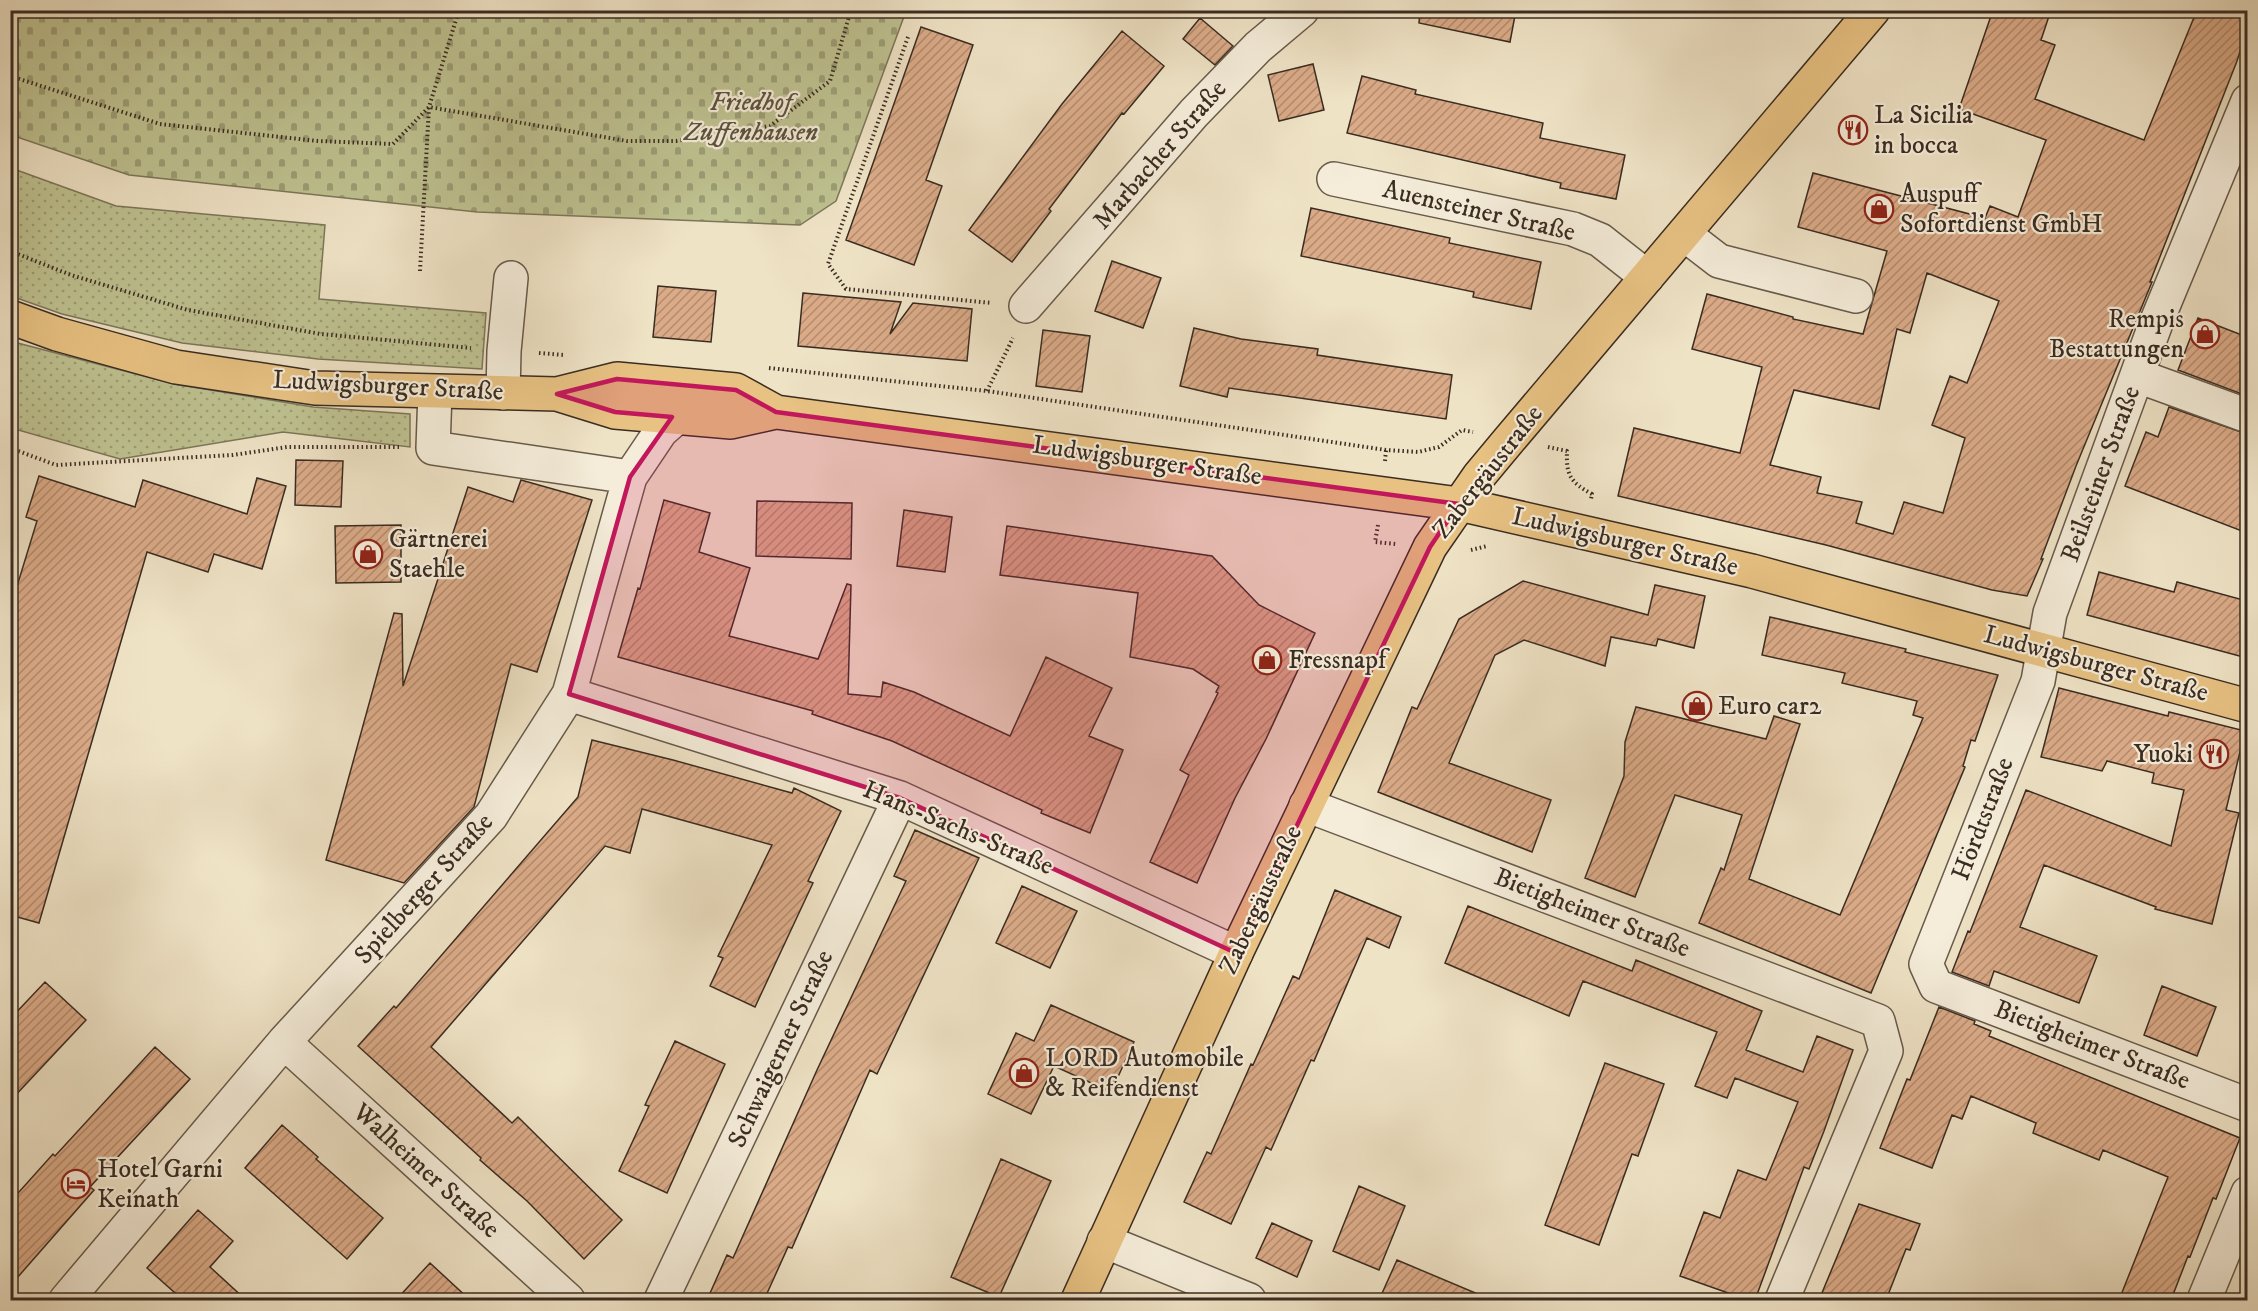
<svg xmlns="http://www.w3.org/2000/svg" width="2258" height="1311" viewBox="0 0 2258 1311" font-family="'IM FELL DW Pica',serif">
<style>
.grass{fill:url(#grass-dots);stroke:#7c775a;stroke-width:1.5}
.cemetery{fill:url(#cemetery-stones);stroke:#7c775a;stroke-width:1.5}
.building{fill:url(#building-hatch);stroke:#3a2c22;stroke-width:1.5;fill-rule:evenodd}
.lines{fill:none;stroke-linecap:round;stroke-linejoin:round}
.minor-casing{stroke:#675a4b;stroke-width:36}
.major-casing{stroke:#3a2c22;stroke-width:36}
.path{stroke:#3a2c22;stroke-width:4;stroke-dasharray:1.5 3;stroke-linecap:butt}
.minor{stroke:#f5edda;stroke-width:33}
.major{stroke:#e8c283;stroke-width:33}
.marked{fill:#c2185b;fill-opacity:0.2;stroke:#c2185b;stroke-width:4.5;stroke-linejoin:round}
.labels{text-anchor:middle;dominant-baseline:central;stroke-width:4.5;stroke-linejoin:round;paint-order:stroke}
.park-label{font-size:26px;font-style:italic;fill:#5b523e;stroke:#f5edda}
.poi-label{font-size:26px;fill:#3a2c22;stroke:#f5edda;text-anchor:start}
.street-label{font-size:26px;fill:#3a2c22;stroke:#f5edda}
</style>
<defs>
<pattern id="grass-dots" width="8" height="8" patternUnits="userSpaceOnUse" patternTransform="scale(1.5)"><rect width="8" height="8" fill="#bfc291"/><path d="M2 2h.1M6 6h.1" fill="none" stroke="#9c9e76" stroke-width="1.8" stroke-linecap="round"/></pattern>
<pattern id="cemetery-stones" width="16" height="16" patternUnits="userSpaceOnUse" patternTransform="scale(1.5)"><rect width="16" height="16" fill="#bfc291"/><path d="M2 7V4a2 2 0 0 1 4 0v3zM10 15v-3a2 2 0 0 1 4 0v3z" fill="#9c9e76"/></pattern>
<pattern id="building-hatch" width="6" height="6" patternUnits="userSpaceOnUse" patternTransform="scale(1.5)"><rect width="6" height="6" fill="#dbab88"/><path d="M-1 1l2-2M0 6l6-6M5 7l2-2" fill="none" stroke="#b38b6f"/></pattern>
</defs>
<rect width="100%" height="100%" fill="#efe3c6"/>
<filter id="stains"><feTurbulence type="fractalNoise" baseFrequency=".00333" numOctaves="4"/><feColorMatrix values="0 0 0 0 .2 0 0 0 0 .09 0 0 0 0 .02 0 0 0 .5 -.17"/></filter>
<radialGradient id="worn" r=".72"><stop offset=".6" stop-color="#630" stop-opacity="0"/><stop offset="1" stop-color="#630" stop-opacity=".3"/></radialGradient>
<path class="grass" d="M11,168L116,206L325,225L319,299L486,313L482,369L318,359L182,343L62,314L11,296Z
M10,341L174,384L313,407L410,414V447L283,432L120,459L11,428Z"/>
<path class="cemetery" d="M11,10H906V11L836,201L800,225L477,212L129,175L11,135Z"/>
<path class="building" d="M1420,10H1516L1510,42L1419,23Z
M1993,10H2051L2041,40L2055,45L2035,99L2144,140L2197,10H2247V30L2237,61L2150,282H2152L2076,466L2041,559H2043L2027,596L1992,590L1826,545L1618,496L1634,428L1740,453L1762,367L1692,349L1707,294L1793,317V319L1863,334L1887,251L1798,227L1813,173L1985,218L1990,206L2018,217L2046,140L1959,109ZM1927,273L1999,301L1967,383L1950,376L1932,425L1965,438L1943,513L1904,502L1893,534L1856,523L1862,502L1817,493L1821,477L1770,465L1794,390L1879,409L1897,329L1910,333Z
M1200,18L1233,46L1215,65L1183,39Z
M921,27L973,45L926,180L942,186L914,265L846,240Z
M1122,31L1164,66L1124,114L1122,113L1049,209L1051,211L1012,262L969,230L1062,104Z
M1313,64L1324,110L1279,121L1268,75Z
M1362,76L1416,90L1415,94L1543,123L1540,138L1625,155L1616,199L1560,188L1561,183L1347,133Z
M1311,208L1450,238L1449,243L1541,262L1531,309L1473,297L1474,292L1301,256Z
M1112,261L1161,278L1143,328L1095,311Z
M658,286L716,291L711,342L653,337Z
M803,293L901,302L890,334L913,303L972,309L967,361L798,346Z
M2198,318L2247,337V396L2178,370Z
M1194,328L1241,339L1318,349L1317,355L1452,375L1446,419L1229,388L1227,397L1180,386Z
M1043,330L1090,336L1082,392L1036,386Z
M2169,407L2247,434V533L2125,486L2146,432L2158,437Z
M296,460L343,461L341,507L295,505Z
M39,476L135,507L143,480L247,514L257,478L286,486L262,569L214,554L208,572L147,552L39,923L10,915V609L37,521L26,517Z
M521,480L592,500L537,672L511,664L474,807L404,883L326,860L394,613L402,614L403,686L468,487L513,502Z
M664,500L710,513L699,552L750,568L729,636L818,659L847,584L851,585L848,694L881,697L883,682L914,692L1010,736L1046,657L1112,688L1089,736L1123,750L1090,833L1041,813L1042,810L892,741L812,714L813,711L618,657L638,588L640,589Z
M757,501L852,503L851,559L756,556Z
M904,510L952,517L945,572L897,566Z
M401,525V582L336,583L335,526Z
M1007,526L1212,556L1259,605L1315,633L1266,739L1235,798L1197,883L1150,862L1189,775L1180,770L1218,693L1216,692L1219,686L1193,669L1130,657L1138,593L1000,575Z
M2099,572L2174,592L2177,582L2247,601V658L2087,615Z
M1523,581L1648,615L1655,585L1705,596L1694,648L1658,639L1656,646L1611,637L1605,666L1524,640L1495,655L1449,763L1551,800L1532,852L1378,792L1412,707L1417,709L1459,619Z
M1770,617L1906,649L1905,652L1998,675L1975,741L1971,740L1963,766L1965,767L1871,993L1699,923L1721,868L1724,870L1742,815L1675,795L1635,897L1585,878L1624,776L1625,742L1636,707L1766,739L1774,716L1800,724L1749,879L1840,915L1923,718L1913,715L1917,701L1842,683L1845,673L1762,655Z
M2059,688L2168,716L2169,712L2245,731L2226,810L2239,813L2212,924L2155,909L2156,907L2044,865L2020,927L2097,956L2079,1003L1994,971L1989,986L1952,972L1968,931L1970,932L2026,790L2171,846L2184,790L2152,783L2154,773L2107,761L2102,771L2041,757Z
M592,740L673,760L792,793L794,788L841,811L808,881L813,883L755,1007L710,986L723,958L718,956L772,845L642,809L630,853L605,846L431,1047L512,1123L518,1117L622,1220L584,1259L527,1201L480,1160L481,1158L358,1046L394,1006L396,1008L578,797Z
M915,830L979,858L877,1074L870,1070L792,1248L788,1247L764,1300H707L727,1255L733,1258L817,1070L906,881L894,876Z
M1022,886L1077,911L1050,968L996,943Z
M1335,890L1401,917L1389,948L1367,938L1314,1061L1311,1060L1271,1150L1266,1147L1231,1224L1184,1202L1207,1152L1211,1154L1251,1064L1253,1065L1293,976L1299,979Z
M1468,906L1632,971L1636,960L1762,1011L1746,1050L1803,1072L1817,1036L1853,1050L1824,1131L1809,1169L1804,1167L1755,1300H1748L1680,1276L1704,1212L1720,1218L1738,1170L1766,1180L1798,1102L1735,1078L1727,1098L1695,1086L1717,1032L1583,981L1569,1016L1445,963Z
M45,982L86,1020L10,1101V1019Z
M2162,986L2216,1007L2197,1056L2144,1035Z
M1051,1005L1134,1042L1111,1092L1054,1066L1031,1114L988,1094L1016,1033L1034,1041Z
M1939,1007L1975,1021L1974,1024L1991,1031L1989,1036L2240,1138L2216,1199L2213,1198L2190,1257L2188,1256L2171,1300H2119L2168,1177L2103,1150L2099,1160L2033,1133L2036,1123L1971,1096L1962,1119L1952,1115L1932,1168L1880,1148L1907,1079L1910,1080Z
M675,1041L725,1064L667,1193L619,1171L649,1106L645,1105Z
M155,1047L190,1079L90,1187L94,1190L10,1286V1202L53,1154L55,1156Z
M1605,1063L1664,1084L1638,1156L1632,1154L1599,1245L1545,1225Z
M282,1125L318,1157L316,1159L383,1218L347,1259L245,1168Z
M1001,1159L1051,1181L999,1297L951,1277Z
M1359,1186L1405,1206L1379,1270L1333,1251Z
M1859,1204L1920,1224L1910,1250L1906,1249L1886,1300H1819Z
M198,1210L233,1241L210,1267L246,1300H183L147,1268Z
M1272,1223L1312,1241L1297,1277L1256,1258Z
M1397,1260L1492,1300H1379Z
M430,1263L470,1300H396Z"/>
<g class="lines">
<g class="minor-casing">
<path id="minor" d="M2248,101L2156,323L2050,613L2038,681L1926,964L1936,986L2248,1105
M1334,179L1573,229L1600,240L1647,277
M1684,234L1719,261L1856,296
M1026,306L1194,113L1258,47L1302,10
M2138,376L2248,416
M435,392L433,448L630,477
M503,393L504,351L511,278
M569,694L900,798L1236,953
M1306,805L1878,1021L1886,1051L1782,1300
M284,1042L568,1300
M1104,1241L1249,1300
M66,1300L284,1042L491,816L569,694L630,477L661,431L677,417
M661,1300L900,798
M2204,1300L2248,1193"/>
</g>
<g class="major-casing">
<path id="major" d="M10,317L57,334L176,367L315,388L557,394L617,379L736,390L776,412
M557,394L615,412L731,422L776,412L1459,504L1752,571L2248,706
M1078,1300L1236,953L1430,547L1479,476L1509,440L1873,10"/>
</g>
<path class="path" d="M908,37L828,264L846,289L992,303
M10,76L160,124L318,141L393,144L429,107L459,10
M10,251L71,275L188,310L321,334L471,348
M420,271L429,107L627,141H676L770,126L830,81L851,10
M539,353L564,355
M769,368L987,391L1386,450L1418,452L1439,447L1462,430L1473,432
M987,391L1013,338
M1548,447L1567,451C1566,475 1570,482 1592,494L1591,499
M10,448L56,465L233,455L287,447H399
M1385,461L1386,450
M1378,525L1375,542L1396,544
M1471,550L1487,546"/>
<use href="#minor" class="minor"/>
<use href="#major" class="major"/>
</g>
<path class="marked" d="M617,379L736,390L776,412L1459,504L1430,547L1236,953L900,798L569,694L630,477L672,417L615,412L557,394Z"/>
<defs>
<g id="restaurant-ring" transform="scale(1.5)"><circle r="9.5" fill="#f5edda" stroke="#8f2418" stroke-width="1.5"/><path d="M-5-6h1v4h1v-4h1v4h1v-4h1v5L-1.5 .5V6h-2V.5L-5-1ZM5-6V6H3V1.5H1.5Q1.5-4 5-6Z" fill="#8f2418"/></g>
<g id="shop-ring" transform="scale(1.5)"><circle r="9.5" fill="#f5edda" stroke="#8f2418" stroke-width="1.5"/><path d="M-5-2.5h2.3a2.7 3.5 0 0 1 5.4 0H5L5.5 6h-11ZM-1.5-2.5h3a1.5 2.3 0 0 0-3 0Z" fill="#8f2418"/></g>
<g id="hotel-ring" transform="scale(1.5)"><circle r="9.5" fill="#f5edda" stroke="#8f2418" stroke-width="1.5"/><path d="M-6-4.5h1.5V1H6V5H4.5V3h-9V5H-6ZM-4 0a1.8 1.8 0 1 1 3.6 0ZM.5 0V-2.5h3Q6-2.5 6 0Z" fill="#8f2418"/></g>
</defs>
<g fill-rule="evenodd">
<use href="#restaurant-ring" x="1853" y="130"/>
<use href="#shop-ring" x="1879" y="209"/>
<use href="#shop-ring" x="2205" y="334"/>
<use href="#shop-ring" x="368" y="554"/>
<use href="#shop-ring" x="1267" y="660"/>
<use href="#shop-ring" x="1697" y="706"/>
<use href="#restaurant-ring" x="2214" y="754"/>
<use href="#shop-ring" x="1024" y="1073"/>
<use href="#hotel-ring" x="76" y="1184"/>
</g>
<g class="labels">
<g class="park-label">
<text x="751" y="102">Friedhof<tspan x="751" dy="30">Zuffenhausen</tspan></text>
</g>
<g class="poi-label">
<text x="1874" y="115">La Sicilia<tspan x="1874" dy="30">in bocca</tspan></text>
<text x="1900" y="194">Auspuff<tspan x="1900" dy="30">Sofortdienst GmbH</tspan></text>
<text x="2184" y="319" text-anchor="end">Rempis<tspan x="2184" dy="30">Bestattungen</tspan></text>
<text x="389" y="539">Gärtnerei<tspan x="389" dy="30">Staehle</tspan></text>
<text x="1288" y="660">Fressnapf</text>
<text x="1718" y="706">Euro car2</text>
<text x="2193" y="754" text-anchor="end">Yuoki</text>
<text x="1045" y="1058">LORD Automobile<tspan x="1045" dy="30">&amp; Reifendienst</tspan></text>
<text x="97" y="1169">Hotel Garni<tspan x="97" dy="30">Keinath</tspan></text>
</g>
<g class="street-label">
<text transform="translate(1160 155) rotate(-49)">Marbacher Straße</text>
<text transform="translate(1479 211) rotate(13)">Auensteiner Straße</text>
<text transform="translate(388 386) rotate(3)">Ludwigsburger Straße</text>
<text transform="translate(1147 461) rotate(8)">Ludwigsburger Straße</text>
<text transform="translate(1488 472) rotate(-52)">Zabergäustraße</text>
<text transform="translate(2101 474) rotate(-70)">Beilsteiner Straße</text>
<text transform="translate(1625 542) rotate(13)">Ludwigsburger Straße</text>
<text transform="translate(2096 664) rotate(15)">Ludwigsburger Straße</text>
<text transform="translate(1983 819) rotate(-69)">Hördtstraße</text>
<text transform="translate(958 828) rotate(23)">Hans-Sachs-Straße</text>
<text transform="translate(424 889) rotate(-48)">Spielberger Straße</text>
<text transform="translate(1261 900) rotate(-65)">Zabergäustraße</text>
<text transform="translate(1592 913) rotate(21)">Bietigheimer Straße</text>
<text transform="translate(2092 1045) rotate(21)">Bietigheimer Straße</text>
<text transform="translate(781 1049) rotate(-65)">Schwaigerner Straße</text>
<text transform="translate(426 1171) rotate(42)">Walheimer Straße</text>
</g>
</g>
<rect width="2258" height="1311" fill="none" stroke="#efe3c6" stroke-width="36"/>
<rect x="12" y="12" width="2234" height="1287" fill="none" stroke="#3a2c22" stroke-width="3"/>
<rect x="18" y="18" width="2222" height="1275" fill="none" stroke="#3a2c22" stroke-width="1.5"/>
<rect width="100%" height="100%" filter="url(#stains)"/>
<rect width="100%" height="100%" fill="url(#worn)"/>
</svg>
